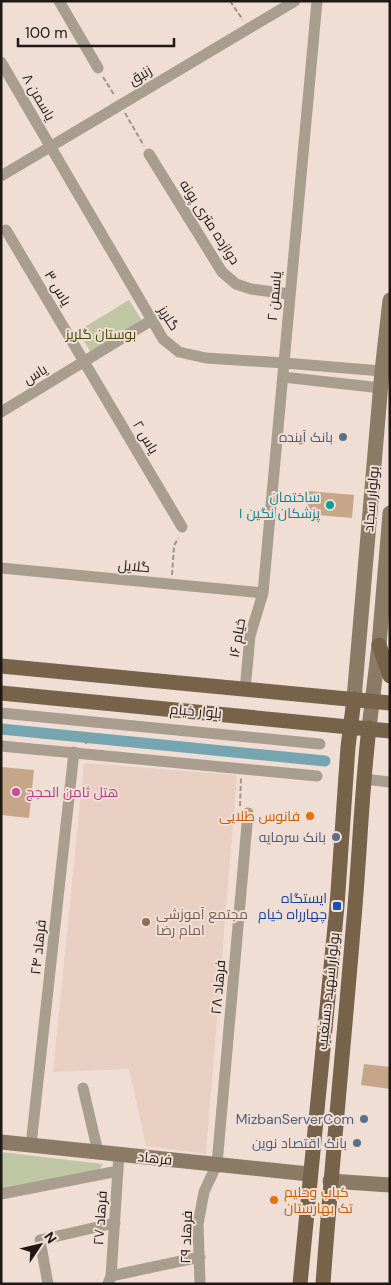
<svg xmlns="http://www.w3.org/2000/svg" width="391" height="1285" viewBox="0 0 391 1285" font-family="'DM Sans',Cairo,sans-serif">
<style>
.built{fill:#e8cfc2}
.green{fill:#bfc6a3}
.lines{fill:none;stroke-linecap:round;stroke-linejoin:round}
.canal{stroke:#76a5b2;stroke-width:11}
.building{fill:#c5a689}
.path{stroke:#a0938c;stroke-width:2;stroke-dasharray:5 2.5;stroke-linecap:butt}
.street{stroke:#a89d8e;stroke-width:11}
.secondary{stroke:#8b7b66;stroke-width:15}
.primary{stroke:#776349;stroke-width:15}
.service-dot{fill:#5c6f8a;stroke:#f0ded4;stroke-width:2}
.culture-dot{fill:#0f9aa8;stroke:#f0ded4;stroke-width:2}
.hotel-dot{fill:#d1479c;stroke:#f0ded4;stroke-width:2}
.food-dot{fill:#e8710a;stroke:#f0ded4;stroke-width:2}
.transit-dot{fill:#1a4fb4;stroke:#f0ded4;stroke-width:2}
.education-dot{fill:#8d6e63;stroke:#f0ded4;stroke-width:2}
.labels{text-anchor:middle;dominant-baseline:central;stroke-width:4;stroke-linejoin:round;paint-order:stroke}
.street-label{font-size:14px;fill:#1f1916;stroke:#f0ded4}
.park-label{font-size:14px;fill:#424b0a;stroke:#f0ded4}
.service-label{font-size:14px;fill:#4e5e75;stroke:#f0ded4;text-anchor:end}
.culture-label{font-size:14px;fill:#0d838f;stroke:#f0ded4;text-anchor:end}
.hotel-label{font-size:14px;fill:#b23c85;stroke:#f0ded4;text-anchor:start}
.food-label{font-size:14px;fill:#c56008;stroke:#f0ded4;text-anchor:end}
.transit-label{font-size:14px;fill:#164399;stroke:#f0ded4;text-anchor:end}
.education-label{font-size:14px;fill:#785e54;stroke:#f0ded4;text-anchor:start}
</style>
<rect width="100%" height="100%" fill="#f0ded4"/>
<path class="built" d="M84,763L237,775L206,1154L146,1146L129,1069L53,1072Z"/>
<path class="green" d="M129,300L144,324L93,356L78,331Z
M1,1152L103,1164L98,1172L1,1190Z"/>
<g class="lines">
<path class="canal" d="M1,729L325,761"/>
</g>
<path class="building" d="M309,491L354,495L352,518L307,514Z
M1,767L34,770L29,818L1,815Z
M364,1064L390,1067V1089L361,1085Z"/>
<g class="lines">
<path class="path" d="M230,1L243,20
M103,77L115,96
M125,113L144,146
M172,575L174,546L178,538
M86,744L87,732
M240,806L241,778"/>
<path class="street" d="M59,1L98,68
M1,62L163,339L179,352L206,358L284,363L382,371
M149,154L222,272L236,284L251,289L289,294
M1,176L295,1
M6,230L182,527
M283,377L381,388
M1,412L152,320
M1,568L263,593
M245,690L250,636L263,593L317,1
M1,713L320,744
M1,746L317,776
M363,779L390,782
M83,1088L98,1152
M31,1145L74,752
M1,1194L118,1171
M111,1276L200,1257
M48,1284L40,1240L115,1223
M108,1284L111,1276L119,1154
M200,1284L198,1224L204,1192L217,1164L248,813"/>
<path class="secondary" d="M354,699L382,371L390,300
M369,728L379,645L390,513
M1,1142L309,1174
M330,1181L390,1185"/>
<path class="primary" d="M379,645L390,676
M1,666L390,703
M1,693L390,731
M300,1284L337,906L348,747L354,699
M323,1284C332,1158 345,1032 355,906C360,846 362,787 369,728"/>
</g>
<g class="service-dot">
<circle cx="343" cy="437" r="5"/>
<circle cx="336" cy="837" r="5"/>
<circle cx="364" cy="1119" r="5"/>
<circle cx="357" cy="1143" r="5"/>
</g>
<circle class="culture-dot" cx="330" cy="505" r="5"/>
<circle class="hotel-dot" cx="16" cy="792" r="5"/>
<g class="food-dot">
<circle cx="310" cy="816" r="5"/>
<circle cx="274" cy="1200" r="5"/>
</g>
<rect class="transit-dot" x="332" y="901" width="10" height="10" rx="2.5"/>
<circle class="education-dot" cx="146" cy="922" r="5"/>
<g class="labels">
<g class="street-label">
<text transform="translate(140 75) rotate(-31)">زنبق</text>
<text transform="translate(39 97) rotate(60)">یاسمن ۸</text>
<text transform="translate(210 222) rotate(57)">دوازده متری پونه</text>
<text transform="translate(58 288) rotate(59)">یاس ۳</text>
<text transform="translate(274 296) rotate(-85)">یاسمن ۲</text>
<text transform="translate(169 318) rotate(57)">گلریز</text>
<text transform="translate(35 374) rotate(-31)">یاس</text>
<text transform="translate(146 437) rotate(59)">یاس ۲</text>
<text transform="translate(371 499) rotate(-85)">بولوار سجاد</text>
<text transform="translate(134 566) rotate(5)">گلایل</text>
<text transform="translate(237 638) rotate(-80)">خیام ۱۶</text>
<text transform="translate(196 711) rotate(5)">بلوار خیام</text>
<text transform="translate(38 947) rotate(-84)">فرهاد ۲۴</text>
<text transform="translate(218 987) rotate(-85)">فرهاد ۲۸</text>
<text transform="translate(328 991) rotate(-84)">بولوار شهید دستغیب</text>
<text transform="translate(155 1158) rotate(6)">فرهاد</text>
<text transform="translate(100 1218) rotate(-86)">فرهاد ۲۷</text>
<text transform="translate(186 1237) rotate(-88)">فرهاد ۲۹</text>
</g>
<g class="park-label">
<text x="101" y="334">بوستان گلریز</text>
</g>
<g class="service-label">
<text x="333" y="437">بانک آینده</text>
<text x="326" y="837">بانک سرمایه</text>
<text x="354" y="1119">MizbanServerCom</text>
<text x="347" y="1143">بانک اقتصاد نوین</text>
</g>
<g class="culture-label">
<text x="320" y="497">ساختمان<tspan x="320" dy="16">پزشکان نگین ۱</tspan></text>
</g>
<g class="hotel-label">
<text x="26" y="792">هتل ثامن الحجج</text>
</g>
<g class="food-label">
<text x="300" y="816">فانوس طلایی</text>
<text x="284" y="1192" text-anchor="start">کباب وحلیم<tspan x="284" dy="16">تک بهارستان</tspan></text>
</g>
<g class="transit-label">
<text x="327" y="898">ایستگاه<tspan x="327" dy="16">چهارراه خیام</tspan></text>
</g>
<g class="education-label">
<text x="156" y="914">مجتمع آموزشی<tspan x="156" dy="16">امام رضا</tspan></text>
</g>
</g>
<rect width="391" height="1285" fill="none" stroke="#1f1916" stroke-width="5"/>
<g transform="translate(40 1245) rotate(55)" stroke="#f0ded4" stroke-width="4" paint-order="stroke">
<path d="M0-4L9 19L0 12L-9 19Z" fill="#1f1916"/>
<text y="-8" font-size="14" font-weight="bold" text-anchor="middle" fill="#1f1916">N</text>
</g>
<path d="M18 38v8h156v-8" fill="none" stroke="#1f1916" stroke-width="2.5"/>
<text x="25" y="38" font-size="15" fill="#1f1916" stroke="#f0ded4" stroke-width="4" paint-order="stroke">100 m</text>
</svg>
